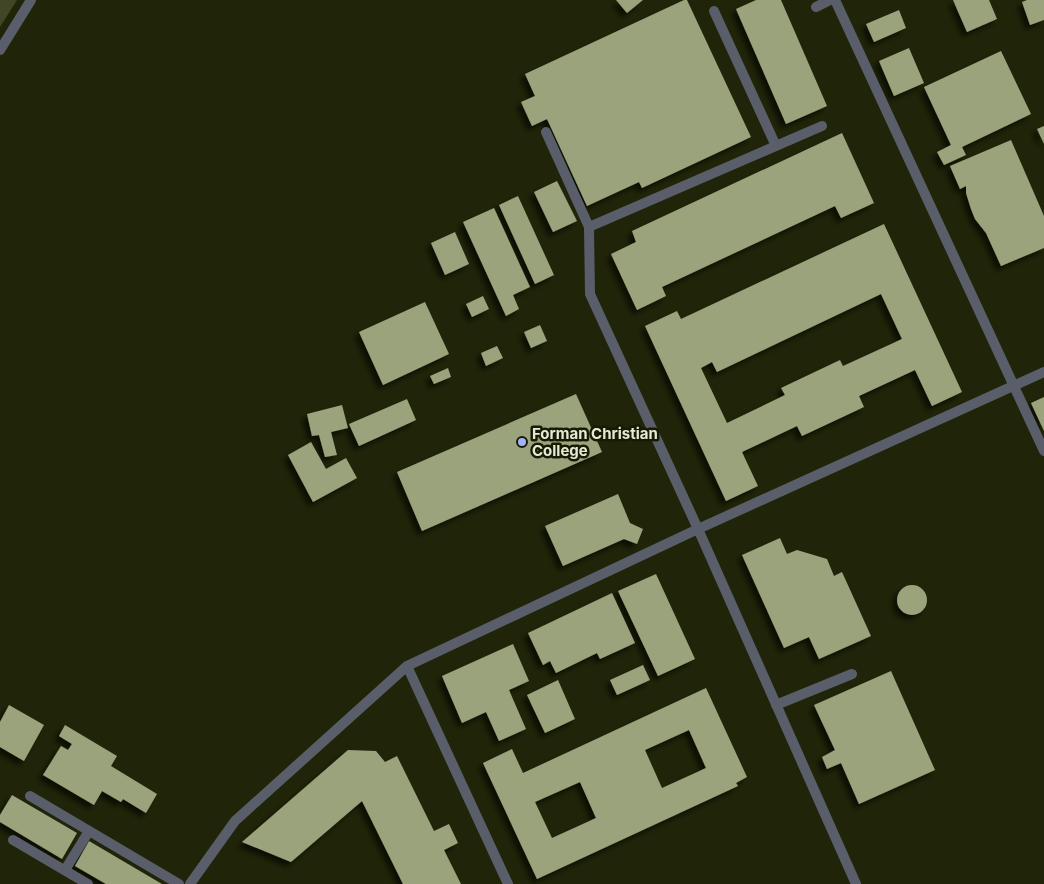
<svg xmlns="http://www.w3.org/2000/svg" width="1044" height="884" viewBox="0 0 1044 884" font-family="Inter,sans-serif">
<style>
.green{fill:#414726}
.building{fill:#9ba37d;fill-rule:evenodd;filter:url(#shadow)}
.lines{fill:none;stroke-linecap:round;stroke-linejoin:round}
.lane{stroke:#5a5e6a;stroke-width:10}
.poi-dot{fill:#a0b3fd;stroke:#171b01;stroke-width:2}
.labels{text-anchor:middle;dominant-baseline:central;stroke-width:5;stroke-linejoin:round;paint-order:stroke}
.poi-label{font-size:15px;font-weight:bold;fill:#e5e9d8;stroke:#171b01;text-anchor:start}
</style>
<defs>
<filter id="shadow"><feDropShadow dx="-4.5" dy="4.5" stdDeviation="2.5" flood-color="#0009"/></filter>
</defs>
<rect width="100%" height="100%" fill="#202408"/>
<path class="green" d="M0,0H17L0,27Z"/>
<path class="building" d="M616,0H643L627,13Z
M684,0H687L751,137L642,188L639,182L587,206L547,119L532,126L521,102L535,96L525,74Z
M756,0H781L827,106L786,124L736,9Z
M953,0H989L997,19L967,32Z
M1027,0H1044V20L1030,25L1022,2Z
M899,10L906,28L874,42L866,24Z
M909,48L924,83L894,96L879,61Z
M1001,51L1031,114L962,147L966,155L944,165L937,152L951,145L924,87Z
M1044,126V144L1037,129Z
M842,133L874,203L841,218L835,206L662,287L666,296L637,310L611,254L636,242L632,231Z
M1011,140L1044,216V248L1001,266L986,233L975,219L971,209L966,193V186L960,189L950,166Z
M557,181L577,221L553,232L534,192Z
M518,196L554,275L535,284L499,205Z
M494,208L530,287L513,295L519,309L506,316L463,222Z
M884,224L962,392L932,406L915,370L859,396L864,407L802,436L797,426L742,452L758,486L726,501L645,326L677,311L681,319ZM881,294L902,339L843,366L840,360L781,388L785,395L727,423L701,368L712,362L717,372Z
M455,232L469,264L445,275L431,243Z
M483,296L489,309L472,317L466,304Z
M425,302L449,354L383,385L359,332Z
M540,325L547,341L531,348L524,332Z
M497,346L503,358L486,366L481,353Z
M448,368L451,377L434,384L430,376Z
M576,394L602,452L422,531L397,472Z
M1044,397V431L1031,403Z
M407,399L416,420L359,446L349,424Z
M342,405L348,428L331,432L337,455L325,457L319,435L312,436L307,414Z
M311,442L326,469L346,458L357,478L313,502L288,455Z
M618,494L630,523L643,529L637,544L624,539L563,566L545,526Z
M780,538L787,554L797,550L827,559L834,576L842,572L871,636L819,659L809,637L784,648L742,555Z
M656,574L695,659L658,676L618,591Z
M897 600a15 15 0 1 1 30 0a15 15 0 1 1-30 0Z
M612,593L635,643L600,659L597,653L556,673L550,661L543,665L528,633Z
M513,644L529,681L509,690L526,729L499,741L486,712L462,723L442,676Z
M643,665L650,680L617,695L610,680Z
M891,671L935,770L859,804L841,763L827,769L822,757L835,750L814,705Z
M558,680L575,719L545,733L527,695Z
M706,688L747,777L736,783L738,786L537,879L483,763L512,749L523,773ZM689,730L706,768L662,788L645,750ZM580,782L596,818L552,838L535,802Z
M9,705L44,725L24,761L0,747V722Z
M65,725L117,756L111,766L157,794L146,813L123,799L121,802L102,791L94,805L43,775L61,746L68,750L72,744L59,736Z
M348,750L376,751L385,762L397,756L434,831L449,824L458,843L444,850L461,884H403L362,801L291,862L242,842Z
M12,795L77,833L62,859L0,822V815Z
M89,841L162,884H106L75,866Z"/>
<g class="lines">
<path class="lane" d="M835,0L1044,451
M816,7L830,0
M714,11L776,146
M0,50L31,0
M546,132L589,227L590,294L698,529L856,884
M589,227L822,126
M407,666L508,884
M776,705L852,674
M30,796L179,884
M13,840L88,884
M65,870L89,831
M190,884L235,821L407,666L698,529L1044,372"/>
</g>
<circle class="poi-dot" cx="522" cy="442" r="5"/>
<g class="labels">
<g class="poi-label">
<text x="532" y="433">Forman Christian<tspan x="532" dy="17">College</tspan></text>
</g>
</g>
</svg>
